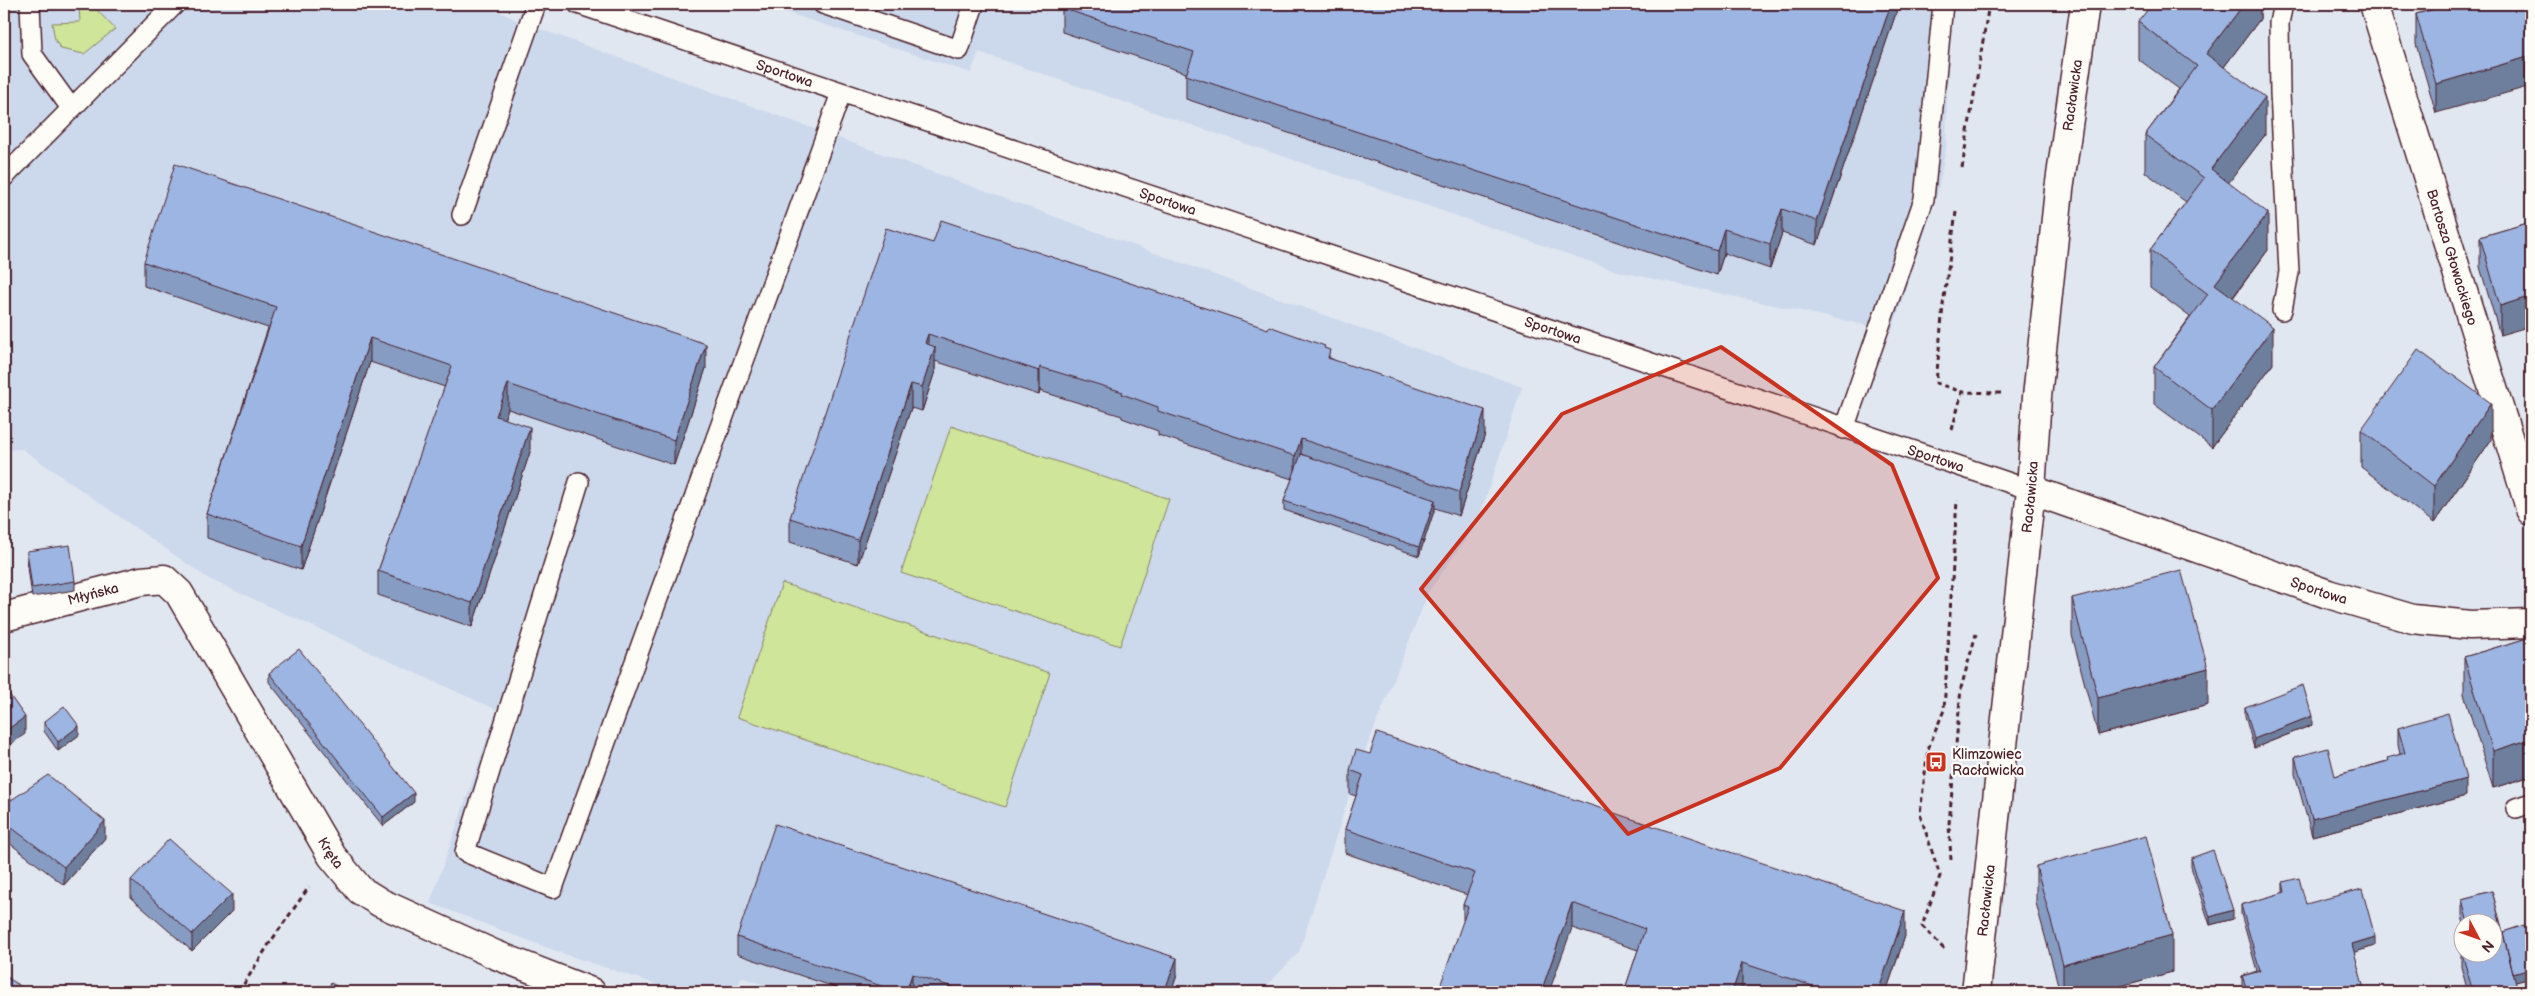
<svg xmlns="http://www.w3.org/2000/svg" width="2535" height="996" viewBox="0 0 2535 996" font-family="'Balsamiq Sans',sans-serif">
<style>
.built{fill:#ccd8ec}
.green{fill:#cee59a;stroke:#8c8262}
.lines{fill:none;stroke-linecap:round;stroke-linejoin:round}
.service-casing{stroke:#4a1f2b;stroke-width:22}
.minor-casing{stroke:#4a1f2b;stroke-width:31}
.tertiary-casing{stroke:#4a1f2b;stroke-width:31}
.path{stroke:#4a1f2b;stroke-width:3;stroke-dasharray:5 4;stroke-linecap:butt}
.service{stroke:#fdfcf7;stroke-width:19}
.minor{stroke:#fdfcf7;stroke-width:28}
.tertiary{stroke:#fdfcf7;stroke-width:28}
.wall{fill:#879cc2;stroke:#4a1f2b}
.shaded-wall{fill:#6e7f9e;stroke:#4a1f2b}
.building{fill:#9db5e2;stroke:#4a1f2b}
.marked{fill:#c8321e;fill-opacity:0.2;stroke:#c8321e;stroke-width:4;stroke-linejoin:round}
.labels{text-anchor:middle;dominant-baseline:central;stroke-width:4.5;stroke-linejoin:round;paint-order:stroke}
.street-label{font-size:14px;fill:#4a1f2b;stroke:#fdfcf7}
.poi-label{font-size:14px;fill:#4a1f2b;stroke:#fdfcf7;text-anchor:start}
</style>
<rect width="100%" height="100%" fill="#e0e7f1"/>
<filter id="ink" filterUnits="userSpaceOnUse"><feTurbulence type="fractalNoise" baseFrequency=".02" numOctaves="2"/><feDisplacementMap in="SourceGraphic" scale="10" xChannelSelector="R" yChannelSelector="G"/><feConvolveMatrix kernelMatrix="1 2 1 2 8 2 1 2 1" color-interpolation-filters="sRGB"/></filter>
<g filter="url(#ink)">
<path class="built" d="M4,4H484L518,21L1522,387L1478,522L1429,591L1356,774L1299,952L1261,992H786L741,977L737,992H680L561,953L430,903L497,710L209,579L22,449L4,450Z
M761,4H1952L1949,29L1946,148L1938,191L1892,331L1617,271L979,52L971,73Z"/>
<path class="green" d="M79,4H97L94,7L115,29L84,54L61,49L55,40L52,23L80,22Z
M951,426L1169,499L1120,646L901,573Z
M782,583L1050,673L1005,807L737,717Z"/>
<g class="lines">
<g class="service-casing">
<g id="service">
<path d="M30,4L32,54L71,108"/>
<path id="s1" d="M578,4L2031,490"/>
<path d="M823,4L959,50L974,4"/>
<path d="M4,177L175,4"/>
<path d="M462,215L536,4"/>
<path d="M2282,310L2289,272L2280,93L2279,23L2283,4"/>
<path d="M1844,429L1924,199L1943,4"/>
<path d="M579,482L465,852L553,888L841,93"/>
<path d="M2516,808L2531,803"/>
</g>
</g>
<g class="minor-casing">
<g id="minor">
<path id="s2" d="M2374,4L2531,511"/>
<path id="s3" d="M2031,490L2328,594L2413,619L2470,625L2531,623"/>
<path id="s4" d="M4,617L141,581L164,579L179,593L332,856L360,890L381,903L496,955L591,992"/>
</g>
</g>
<g class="tertiary-casing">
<g id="tertiary">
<path id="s5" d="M1976,992L2031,490L2037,397L2059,190L2085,4"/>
</g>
</g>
<path class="path" d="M1962,168L1989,4
M1956,212L1943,305L1936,383L1962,392L2001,393
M1952,430L1962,392
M1951,860L1949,824L1961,688L1976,634
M1944,949L1922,926L1940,876L1920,814L1928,749L1944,710L1957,500
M239,992L269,944L309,887"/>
<use href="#service" class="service"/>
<use href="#minor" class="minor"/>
<use href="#tertiary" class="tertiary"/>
</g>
<path class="wall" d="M1896,4V13L1817,245L1782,233L1770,269L1724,253L1717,275L1186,99V73L1062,32V8Z
M2260,4V19L2224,67L2265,135L2228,183L2268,250L2233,298L2273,364L2212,447L2154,404V367L2190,317L2150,287V250L2186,202L2145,172V135L2179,89L2138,59V22Z
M2453,4L2436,113L2416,44V14Z
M2531,222L2500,335L2480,267V237Z
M933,243L1325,348L1330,358L1485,434L1459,516L1435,508L1419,556L1284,510V501L1292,479L1158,435V431L1122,418V416L1040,391L1039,395L935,361V371L922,411L911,408L858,564L790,542V518Z
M144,262L706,368L674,465L508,409L504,419L530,452L472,627L378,595V571L445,387L370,362L301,570L207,538V514L268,328L144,286Z
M2361,430L2491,440L2434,523L2361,467Z
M27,551L75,581V590L32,597L27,560Z
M2072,598L2208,705L2098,735L2072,635Z
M2531,637V776L2493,788L2464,694V657Z
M269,673L414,802L383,826L269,682Z
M2245,707L2312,725L2254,748L2245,716Z
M44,722L79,735L58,751L44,731Z
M2398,728L2466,796L2312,836L2295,774V757L2335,776L2387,761L2400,754L2398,745Z
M1350,770L1905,936L1886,992H1757L1742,987L1740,992H1624L1638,950L1572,928L1463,920V905L1467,895L1345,853V829L1356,796L1350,794Z
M4,805L105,838L64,885L4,839Z
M2191,858L2233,919L2210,925L2191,867Z
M2036,866L2172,972L2099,992H2060L2036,903Z
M131,880L232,911L192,951L131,898Z
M2283,882L2306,904L2375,946L2354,952L2364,992H2245L2242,985V976L2257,971L2241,914V905L2283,893Z
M2492,891L2503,932L2531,923V978L2515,982L2518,992H2468L2461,967V950L2462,949V954H2492V924H2464L2462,916V899Z
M737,937L1177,975L1171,992H915L912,991L911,992H849L737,954Z"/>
<path class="shaded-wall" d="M1891,4H1896V13L1817,245V221Z
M2244,4H2260V19L2206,91V54Z
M2531,56V86L2436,113V84Z
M2265,97V135L2211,206V169Z
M1782,209V233L1770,269V244Z
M2268,213V250L2215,321V284Z
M1724,229V253L1717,275V251Z
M2531,296V326L2500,335V306Z
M2273,327V364L2212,447V410Z
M928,334V358L925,343Z
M370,338V362L301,570V546Z
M706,344V368L674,465V440Z
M935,347V371L922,411V387Z
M1040,367V391L1039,395V371Z
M508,384V409L496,440V416Z
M911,384V408L858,564V540Z
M2491,403V440L2434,523V486Z
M1485,410V434L1459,516V492Z
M530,427V452L472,627V603Z
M1301,439V463L1295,480V456Z
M1435,500V508L1419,556V547Z
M2208,668V705L2098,735V698Z
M2312,716V725L2254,748V739Z
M25,717V734L4,749V732Z
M79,726V735L58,751V742Z
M2531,739V776L2493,788V751Z
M2466,779V796L2312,836V819Z
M414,793V802L383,826V817Z
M105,821V838L64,885V867Z
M232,894V911L192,951V934Z
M1572,903V928L1549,992H1541Z
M2233,910V919L2210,925V917Z
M1905,911V936L1886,992H1878Z
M2172,935V972L2099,992H2063V965Z
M2375,937V946L2352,953V944Z
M1177,958V975L1171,992H1164Z
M1742,963V987L1740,992H1732Z
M2531,969V978L2512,983V974Z
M912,974V991L911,992H906Z
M2364,989V992H2351Z"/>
<path class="building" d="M1064,4H1891L1817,221L1782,209L1770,244L1724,229L1717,251L1186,75L1194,52L1062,8Z
M2152,4H2244L2206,54L2265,97L2211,169L2268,213L2215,284L2273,327L2212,410L2154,367L2208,294L2150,250L2204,178L2145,135L2197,66L2138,22Z
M2453,4H2531V56L2436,84L2416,14Z
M175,164L706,344L674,440L508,384L496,416L530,427L472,603L378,571L452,366L370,338L301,546L207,514L276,307L144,262Z
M941,220L1268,329L1269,326L1325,346L1324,348L1330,350L1328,358L1485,410L1459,492L1301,439L1295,456L1158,411V407L1122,394L1123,392L1040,367L1039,371L928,334L925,343L935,347L922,387L911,384L858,540L790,518L886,228L933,243Z
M2531,222V296L2500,306L2480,237Z
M2418,350L2491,403L2434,486L2361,430Z
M1301,454L1435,500L1419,547L1284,501Z
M70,545L75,581L32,588L27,551Z
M2181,570L2208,668L2098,698L2072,598Z
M2531,637V739L2493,751L2464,657Z
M299,649L414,793L383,817L269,673Z
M2303,685L2312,716L2254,739L2245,707Z
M4,687L25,717L4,732Z
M64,706L79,726L58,742L44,722Z
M2448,713L2466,779L2312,819L2295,757L2328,748L2335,776L2388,761L2387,758L2405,753L2398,728Z
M1377,733L1905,911L1878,992H1831L1742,963L1732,992H1624L1645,929L1572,903L1541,992H1438L1468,907L1463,905L1475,873L1345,829L1363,775L1350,770L1356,750L1370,754Z
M48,775L105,821L64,867L4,822V805Z
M775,824L1177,958L1164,992H968L912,974L906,992H899L737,937Z
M2146,836L2172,935L2063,965L2036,866Z
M169,839L232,894L192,934L131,880Z
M2213,850L2233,910L2210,917L2191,858Z
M2299,878L2306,904L2362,889L2375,937L2352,944L2364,989L2351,992H2320V991L2317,992H2248L2242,976L2260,971L2241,905L2285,892L2283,882Z
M2492,891L2518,992H2473L2461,950L2462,949V954H2492V924H2468L2462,899Z
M2531,923V969L2513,974L2503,932Z
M4,975L26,990L25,992H4Z
M331,983L347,992H325Z"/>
</g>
<path class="marked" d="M1721,347L1892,465L1938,578L1780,768L1628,834L1421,589L1562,414Z"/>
<defs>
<g id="bus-square" transform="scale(1.125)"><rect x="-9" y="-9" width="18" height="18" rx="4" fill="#c8321e" stroke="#fdfcf7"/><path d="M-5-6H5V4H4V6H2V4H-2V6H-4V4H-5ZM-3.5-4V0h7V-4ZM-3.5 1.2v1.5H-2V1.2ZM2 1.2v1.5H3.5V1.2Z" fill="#fff"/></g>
</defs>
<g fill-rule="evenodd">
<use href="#bus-square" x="1936" y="762"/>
</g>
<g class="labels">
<g class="street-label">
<text stroke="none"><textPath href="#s1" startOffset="218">Sportowa</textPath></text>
<text stroke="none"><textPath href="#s5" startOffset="902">Racławicka</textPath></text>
<text stroke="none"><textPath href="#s1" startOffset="622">Sportowa</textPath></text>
<text stroke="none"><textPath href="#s2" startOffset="265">Bartosza Głowackiego</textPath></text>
<text stroke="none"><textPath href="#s1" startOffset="1028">Sportowa</textPath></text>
<text stroke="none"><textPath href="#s1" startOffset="1432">Sportowa</textPath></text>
<text stroke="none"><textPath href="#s5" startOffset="498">Racławicka</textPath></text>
<text stroke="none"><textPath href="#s3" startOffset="305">Sportowa</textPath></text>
<text stroke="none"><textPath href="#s4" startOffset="92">Młyńska</textPath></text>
<text stroke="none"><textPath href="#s4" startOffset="486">Kręta</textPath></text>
<text stroke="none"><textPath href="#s5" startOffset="92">Racławicka</textPath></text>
</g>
<g class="poi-label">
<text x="1952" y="754">Klimzowiec<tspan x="1952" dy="16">Racławicka</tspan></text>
</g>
</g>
<rect width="2535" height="996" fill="none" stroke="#fdfcf7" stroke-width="20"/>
<rect x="10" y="10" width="2515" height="976" fill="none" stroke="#4a1f2b" stroke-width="2" filter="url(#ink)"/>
<g transform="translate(2478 938) rotate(131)"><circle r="24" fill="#fdfcf7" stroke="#b5a4a5"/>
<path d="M0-4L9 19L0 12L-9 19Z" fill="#c8321e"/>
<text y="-8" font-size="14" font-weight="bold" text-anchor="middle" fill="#4a1f2b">N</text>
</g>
</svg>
